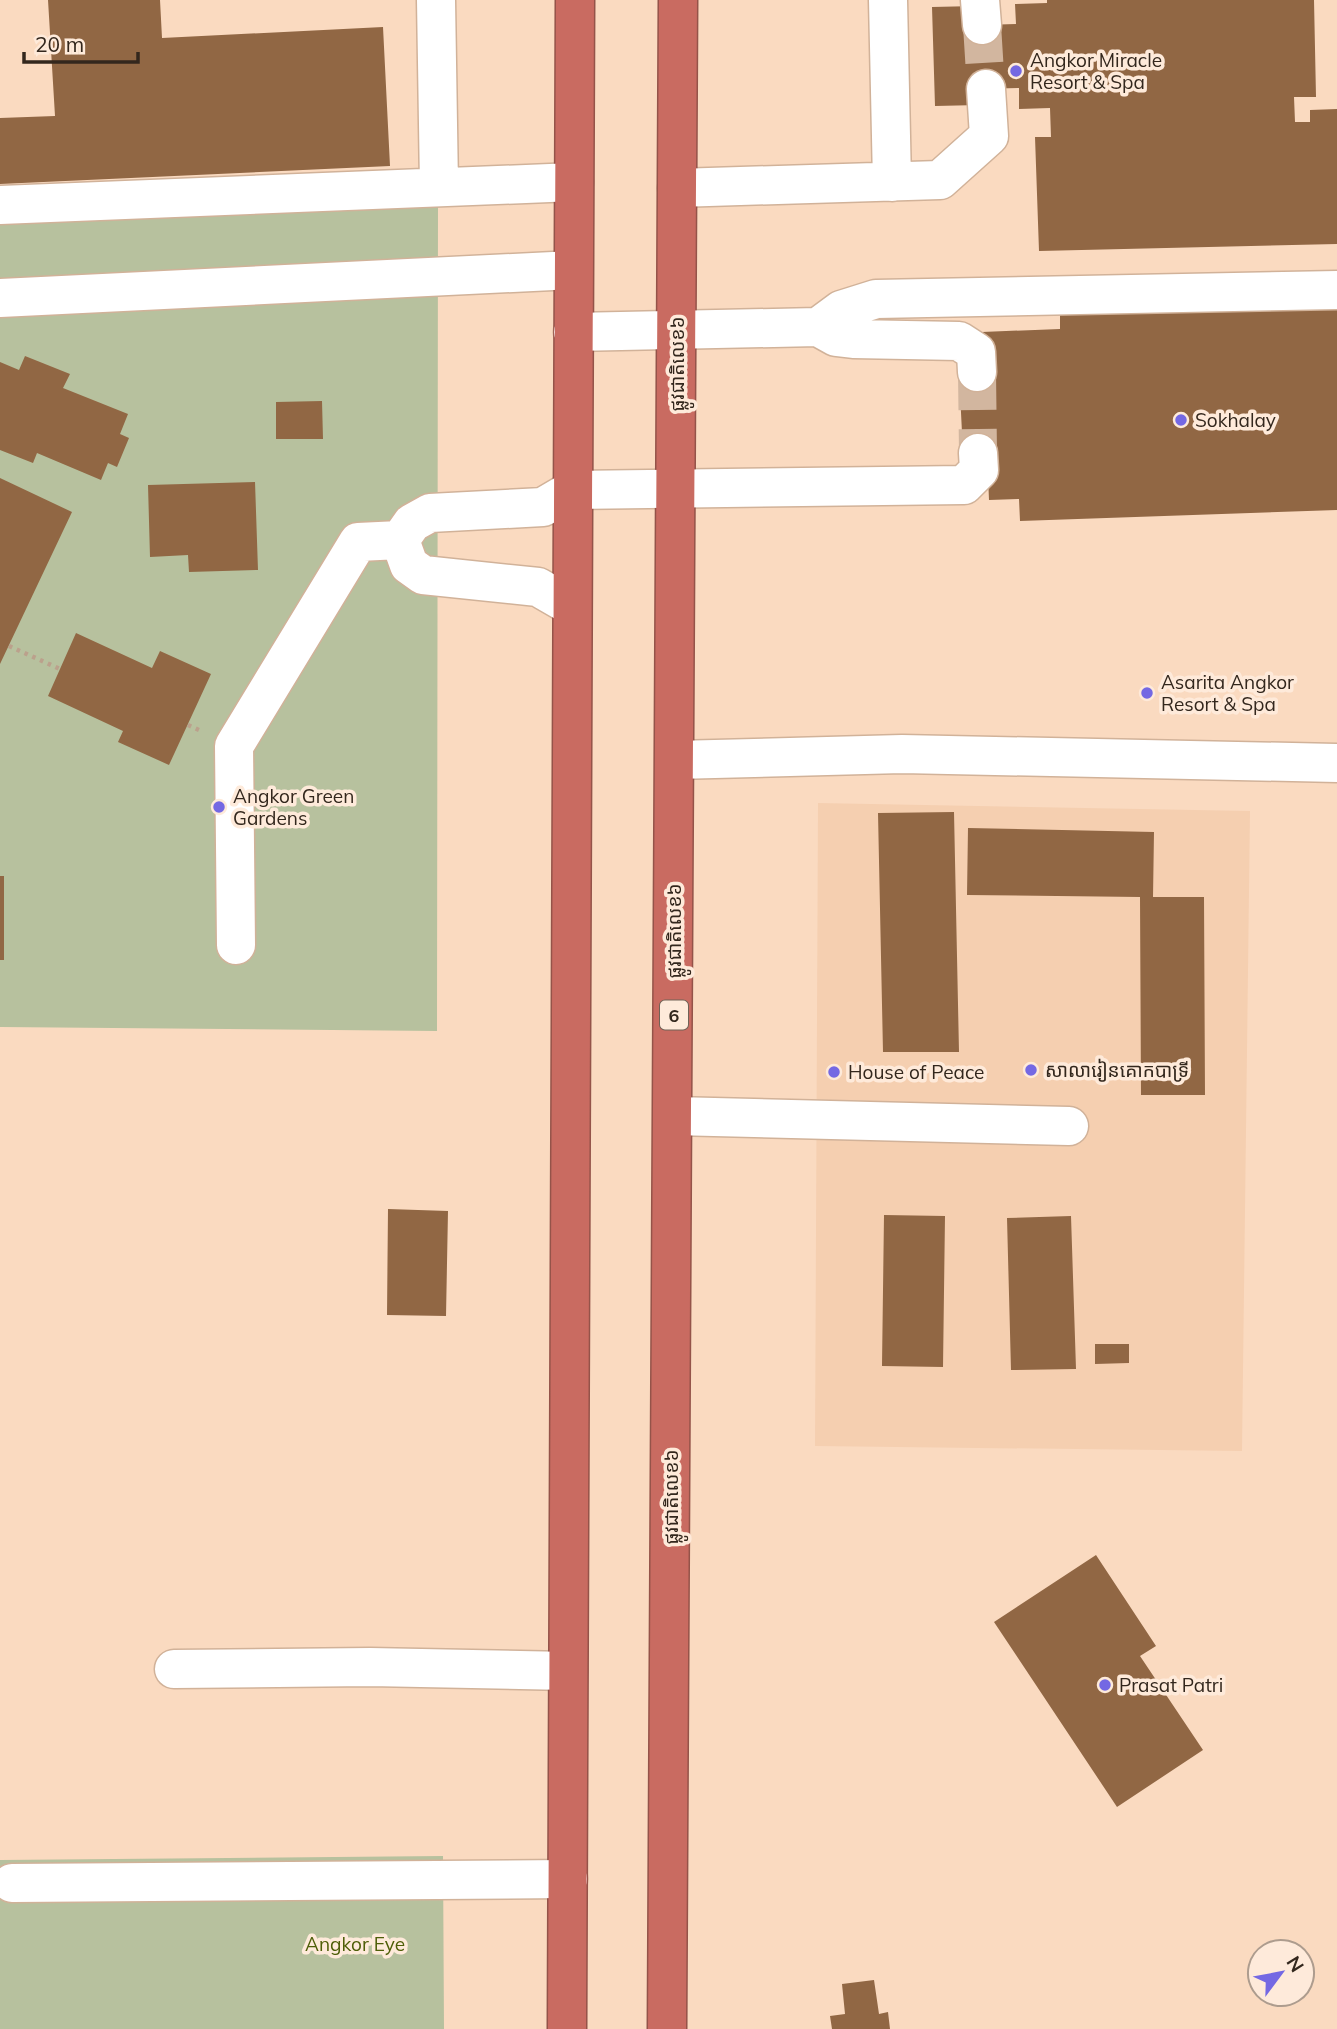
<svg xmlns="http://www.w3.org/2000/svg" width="1337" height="2029" viewBox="0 0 1337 2029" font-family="Mulish,'Noto Sans Khmer',sans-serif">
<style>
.built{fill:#f5cfb0}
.green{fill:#b7c19e}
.building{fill:#916744}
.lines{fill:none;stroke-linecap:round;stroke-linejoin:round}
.minor-tunnel{stroke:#d2b69f;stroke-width:38;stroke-dasharray:38 19;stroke-linecap:butt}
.minor-casing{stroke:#d1b299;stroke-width:41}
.highway-casing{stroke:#945349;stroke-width:41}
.path{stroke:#bba18c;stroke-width:4.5;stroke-dasharray:3.5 5;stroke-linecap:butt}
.minor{stroke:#fff;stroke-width:38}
.highway{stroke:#c96b61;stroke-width:38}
.poi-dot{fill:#7468e3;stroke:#feeada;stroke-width:2.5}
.labels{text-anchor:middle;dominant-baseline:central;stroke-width:7;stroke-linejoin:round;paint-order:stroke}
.shield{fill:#feeada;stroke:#706256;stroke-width:2}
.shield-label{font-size:18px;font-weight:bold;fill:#33271d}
.poi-label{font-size:19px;fill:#33271d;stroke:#feeada;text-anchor:start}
.street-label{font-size:19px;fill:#33271d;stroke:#feeada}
.park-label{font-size:19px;fill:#4e5e08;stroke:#feeada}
</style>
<rect width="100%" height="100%" fill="#fadac0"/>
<path class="built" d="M818,803L1250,811L1242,1451L815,1446Z"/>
<path class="green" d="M438,204L437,1031L0,1027V222Z
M443,1856L444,2029H0V1860Z"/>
<path class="building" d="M48,0H160L162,38L383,27L390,166L0,184V118L55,116Z
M1047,0H1314L1316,97H1294L1295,122H1310V110L1337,109V244L1039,251L1035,137H1051L1050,108L1019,109V88L979,89V105L935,106L932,7L976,6L982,25L1016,24L1015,4L1047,3Z
M1337,296V510L1020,521L1019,499L989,500L987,453H963L959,372L984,371L982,332L1060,329V306Z
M25,356L70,374L63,388L128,414L120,434L129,438L117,467L108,463L101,480L37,453L33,463L0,450V362L19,370Z
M322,401L323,439H276V402Z
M0,478L72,512L0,664Z
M255,482L258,570L189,572L188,555L150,557L148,485Z
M76,633L152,668L160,651L211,674L169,765L118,742L123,731L48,696Z
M954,812L959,1052H883L878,813Z
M968,828L1154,832L1153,897H1204L1205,1095H1141L1140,897L967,895Z
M0,876H4V960H0Z
M388,1209L448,1211L446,1316L387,1315Z
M884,1215L945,1216L943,1367L882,1366Z
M1071,1216L1076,1369L1011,1370L1007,1218Z
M1095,1344H1129V1363L1095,1364Z
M1096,1555L1156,1646L1140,1656L1203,1750L1117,1807L994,1622Z
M874,1980L879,2014L888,2012L890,2029H832L830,2016L845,2014L842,1984Z"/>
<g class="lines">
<path class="minor-tunnel" d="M982,25L986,89
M977,372L978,453"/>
<g class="minor-casing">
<path id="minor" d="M436,0L439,186
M888,0L892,182
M980,0L982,25
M677,188L940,180L989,136L986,89
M0,205L574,182
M0,298L573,270
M818,327L841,310L876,299L1337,290
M573,332L818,327L836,337L853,339L959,341L976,352L977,372
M571,606L538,587L423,575L409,565L400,540L412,523L430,513L543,507L572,490L964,485L979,470L978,453
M675,760L902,754L1337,763
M236,945L234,746L358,542L400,540
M674,1116L1069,1126
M174,1669L370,1667L568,1671
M12,1883L568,1879"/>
</g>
<g class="highway-casing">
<path id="highway" d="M567,2029L575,0
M667,2029L678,0"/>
</g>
<path class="path" d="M9,646L60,669
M188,725L199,730"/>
<use href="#minor" class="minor"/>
<use href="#highway" class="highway"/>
</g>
<g class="poi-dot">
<circle cx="1016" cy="71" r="7"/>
<circle cx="1181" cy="420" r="7"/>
<circle cx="1147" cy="693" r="7"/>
<circle cx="219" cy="807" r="7"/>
<circle cx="1031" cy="1070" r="7"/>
<circle cx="834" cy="1072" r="7"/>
<circle cx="1105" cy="1685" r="7"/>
</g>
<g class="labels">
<rect class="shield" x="660" y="1000.5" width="28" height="29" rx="5"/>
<g class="shield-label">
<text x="674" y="1015">6</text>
</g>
<g class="poi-label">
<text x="1030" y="60">Angkor Miracle<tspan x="1030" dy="22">Resort &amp; Spa</tspan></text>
<text x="1195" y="420">Sokhalay</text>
<text x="1161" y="682">Asarita Angkor<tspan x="1161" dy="22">Resort &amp; Spa</tspan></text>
<text x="233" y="796">Angkor Green<tspan x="233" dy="22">Gardens</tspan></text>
<text x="1045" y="1070">សាលារៀនគោកបាទ្រី</text>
<text x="848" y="1072">House of Peace</text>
<text x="1119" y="1685">Prasat Patri</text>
</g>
<g class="street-label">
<text transform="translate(677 364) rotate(-90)">ផ្លូវជាតិលេខ៦</text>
<text transform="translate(674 931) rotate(-90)">ផ្លូវជាតិលេខ៦</text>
<text transform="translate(671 1497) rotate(-90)">ផ្លូវជាតិលេខ៦</text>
</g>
<g class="park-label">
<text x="355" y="1944">Angkor Eye</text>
</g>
</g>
<g transform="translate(1281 1973) rotate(58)"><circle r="33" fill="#feeada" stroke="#ad9c8e" stroke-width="2"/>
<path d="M0-5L12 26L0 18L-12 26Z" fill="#7468e3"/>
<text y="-10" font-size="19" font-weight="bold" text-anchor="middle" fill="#33271d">N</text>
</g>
<path d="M24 52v10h114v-10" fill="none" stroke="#33271d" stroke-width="3.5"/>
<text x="35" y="52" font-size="21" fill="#33271d" stroke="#feeada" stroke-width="5" paint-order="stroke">20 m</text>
</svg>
